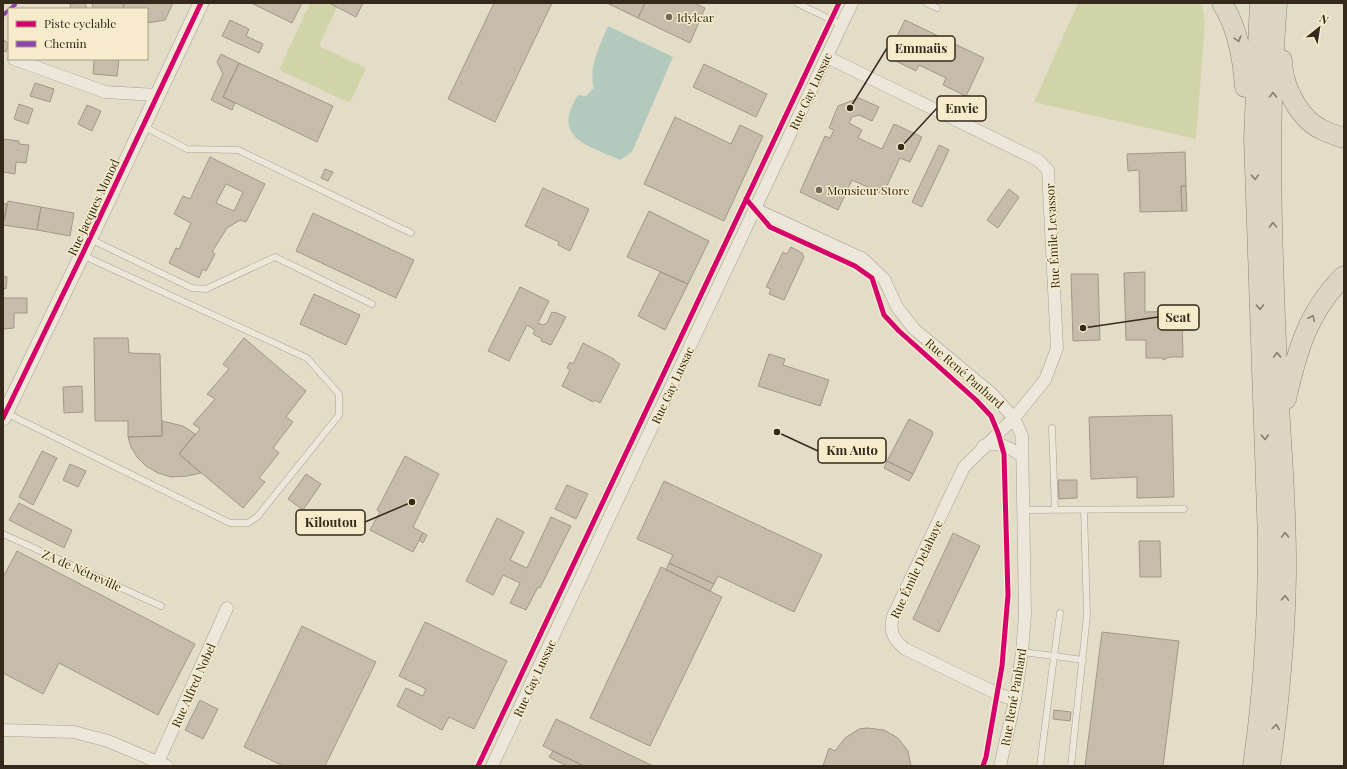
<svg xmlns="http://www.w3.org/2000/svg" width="1347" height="769" viewBox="0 0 1347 769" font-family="'Playfair Display',serif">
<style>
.green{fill:#d1d4a9}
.water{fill:#b4c9bd}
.building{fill:#c7bba9;stroke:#a39888;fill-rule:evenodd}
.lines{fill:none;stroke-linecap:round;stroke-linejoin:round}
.service-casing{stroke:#a8a192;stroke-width:7}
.minor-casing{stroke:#a8a192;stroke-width:13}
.tertiary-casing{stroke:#a8a192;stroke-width:16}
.trunk-casing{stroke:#8d8679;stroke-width:21}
.service{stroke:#ebe7da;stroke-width:6}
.minor{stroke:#ebe7da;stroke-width:12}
.tertiary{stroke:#ebe7da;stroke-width:15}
.trunk{stroke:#dcd5c2;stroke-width:20}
.quiet{stroke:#8e44ad;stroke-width:4;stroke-dasharray:8 4;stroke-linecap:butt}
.cycleway-casing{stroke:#f6eccc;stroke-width:8}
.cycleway{stroke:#d6006c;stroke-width:5}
.oneway{stroke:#887f6e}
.poi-dot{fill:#726858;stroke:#f6eccc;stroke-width:1.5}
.labels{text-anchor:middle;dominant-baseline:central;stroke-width:3;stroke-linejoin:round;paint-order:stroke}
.poi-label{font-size:12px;fill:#35291b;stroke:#f6eccc;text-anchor:start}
.street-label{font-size:12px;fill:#35291b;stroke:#f6eccc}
.leader{fill:none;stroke:#35291b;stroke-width:1.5}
.callout-dot{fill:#35291b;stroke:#f6eccc;stroke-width:1.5}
.callout{fill:#f6eccc;stroke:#35291b;stroke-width:1.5}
.callout-label{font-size:13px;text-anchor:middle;font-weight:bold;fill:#35291b}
</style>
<rect width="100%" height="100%" fill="#e3ddc8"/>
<path class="green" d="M310,3H329L337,7L319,46L366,68L350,103L279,70Z
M1078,3H1199L1202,6L1205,22L1196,139L1034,102Z"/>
<path class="water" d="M608,26L673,57L632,152L620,160C587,145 551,138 578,95L586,96L594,88C588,67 600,45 608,26Z"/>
<path class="building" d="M85,3L87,9H71L70,4Z
M92,3H123L124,9H93Z
M123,3H173L165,20L147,23V9H124Z
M251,3H302L292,23Z
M329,3H363L356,17Z
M494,3H552L495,122L448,99Z
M607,3H645L638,18Z
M645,3H694L705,8L690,43L638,18Z
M230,20L249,29L246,36L263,44L259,53L222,36Z
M905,20L984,58L966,96L943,85L946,78L919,65L916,71L896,61L898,55L891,51L894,45L890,42L892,37L896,38Z
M3,40L9,43L6,52L3,51Z
M221,54L239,63L223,97L235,103L232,110L211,100L223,74L217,62Z
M94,59H119L117,76L93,74Z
M239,63L333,106L317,142L223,97Z
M704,64L767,94L756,117L693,87Z
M35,83L54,89L50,102L30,96Z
M859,98L879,107L872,121L859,115L852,117L849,123L862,130L858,138L882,149L894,124L922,137L910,162L900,158L883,194L852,180L838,210L800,192L825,136L830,138L834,130L829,128L838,106Z
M19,104L33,109L28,124L14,119Z
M87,105L101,111L92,131L78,124Z
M675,117L731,144L740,125L763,136L724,221L644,184Z
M3,139L19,141V144L29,145L26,163L16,162L15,174L3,172Z
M939,145L949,150L922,207L912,202Z
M1185,152L1186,186H1181L1182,211L1140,212L1139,170L1128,171L1127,154Z
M210,157L265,184L246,222L240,220L227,228L212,252L215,254L206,271L203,269L199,278L169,263L176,248L179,249L191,223L174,214L183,196L190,199ZM226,184L243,192L234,211L216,203Z
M325,169L333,172L328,181L321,178Z
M1181,186H1186L1187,211H1182Z
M543,188L589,209L570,251L558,245L559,242L525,226Z
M1009,189L1019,197L998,228L987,220Z
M8,201L41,207L37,230L3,225Z
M3,203L7,204L3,225Z
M41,207L74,213L70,236L37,230Z
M649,211L709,241L688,284L627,257Z
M313,213L414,260L396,298L296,251Z
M791,247L802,253L804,257L784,300L769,294L771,289L766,287L783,252L787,254Z
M660,272L688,284L665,330L638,316Z
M1145,272V312L1182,311L1183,357H1170L1163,360V358H1146V340H1126L1124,273Z
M1071,274H1098L1100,340L1073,341Z
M3,276L7,277L6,289L3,288Z
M520,287L549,301L538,323L543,325L547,323L552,312L554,313L555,312L566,317L551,345L541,341L542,339L533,334L535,330L527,325L509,361L488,351Z
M314,294L360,315L346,345L300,324Z
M3,298H27V313H14V328L3,329Z
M94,338H128L129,353L160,354L162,436L128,437V421H95Z
M244,338L306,391L286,417L293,422L273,448L279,453L259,478L265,482L243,508L179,454L200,429L193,424L215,399L207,394L229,369L223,364Z
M583,343L614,359V360L620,364L600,403L595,400L593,402L562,386L570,370L567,368L570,362L573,364Z
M769,354L785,359L783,365L829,380L820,406L758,386Z
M82,386L83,412L64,413L63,387Z
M1172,415L1174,497L1137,498V477L1091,479L1089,417Z
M909,419L932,431L933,434L913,474L887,461Z
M162,421L183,426L195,434L179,454L201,473L187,476L171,477L158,473L146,466L137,457L131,447L128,437L162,436Z
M42,451L57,458L33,505L19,497Z
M405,456L439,474L413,527L423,533L413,552L370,530L380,512L377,510Z
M887,461L913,474L909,481L884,468Z
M70,464L86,471L78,487L63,480Z
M306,474L321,484L303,510L288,499Z
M1058,480H1077V498L1059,499Z
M664,481L822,555L794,612L718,576L714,584L669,563L673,555L637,539Z
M567,485L588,494L576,519L555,509Z
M19,503L72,530L64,548L9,520Z
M551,517L571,526L540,588L538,587L526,610L510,603L520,583L503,575L493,595L466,581L497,518L524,532L510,560L527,568Z
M423,533L427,535L423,543L419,540Z
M953,533L980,546L939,632L913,619Z
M1139,541H1160L1161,577H1140Z
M17,551L195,644L158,715L59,663L43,694L3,673V577Z
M669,563L714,584L710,591L666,570Z
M661,567L722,597L650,746L590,718Z
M425,622L507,661L474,729L449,717L442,730L397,706L406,688L423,696L426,689L399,676Z
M302,626L376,662L325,766H283L244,747Z
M1102,632L1179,641L1163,766H1085Z
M200,700L218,709L203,739L185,730Z
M1054,710L1071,712L1070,721L1053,719Z
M556,719L653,766H584L553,751L543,746Z
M867,728L884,730L898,738L908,751L911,766H823L829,748L835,751L845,738L859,729Z
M553,751L584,766H567L549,757Z"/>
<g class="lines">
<g class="service-casing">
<path id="service" d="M797,3L842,25
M926,3L937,8
M143,126L187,149L238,150L411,233
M90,239L192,288L206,289L275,257L372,304
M6,413L230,523H248L257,517L339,415V394L307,358L82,255
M1052,428L1055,510
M1023,510L1184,509
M3,534L161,606
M1060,613L1054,656L1083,660
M1022,652L1054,656L1040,766
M1071,766L1087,615L1084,510"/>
</g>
<g class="minor-casing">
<path id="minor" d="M827,57L1038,160L1048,170L1057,348L1045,380L1014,418L964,467L893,616C889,631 893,639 905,649L998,694L1015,700
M14,59L105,92L157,95
M755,209L863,259L884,279L897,307L914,329L991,393L1014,418L1022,436L1025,615L1022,652L1015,700L1000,766
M983,446C998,441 1009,447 1022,456
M3,730L74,732L108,741L167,766
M158,762L227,608
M492,766L852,3"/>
</g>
<g class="tertiary-casing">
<path id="tertiary" d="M3,418L82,255L201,3"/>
</g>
<g class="trunk-casing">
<path id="trunk" d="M1222,3C1238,28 1243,58 1245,87
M1282,60C1282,80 1292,103 1306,118C1316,129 1331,134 1344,138
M1286,399C1297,351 1308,311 1344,276
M1253,766C1264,691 1268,616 1268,540L1254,138L1260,3
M1270,766C1279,703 1285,639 1286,575C1287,506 1280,437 1277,368C1272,247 1267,124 1277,3"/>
</g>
<use href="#service" class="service"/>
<use href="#minor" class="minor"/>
<use href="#tertiary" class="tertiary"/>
<use href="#trunk" class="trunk"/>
<path class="quiet" d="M10,9L17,3
M3,15L9,10"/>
<g class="cycleway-casing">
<path id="cycleway" d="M746,199L770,227L855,266L872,278L884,315L899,331L976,400L991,416L998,433L1004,454L1008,595L1002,666L986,757L983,766
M3,418L82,255L201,3
M478,766L839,3"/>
</g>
<use href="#cycleway" class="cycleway"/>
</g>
<defs><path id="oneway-chevron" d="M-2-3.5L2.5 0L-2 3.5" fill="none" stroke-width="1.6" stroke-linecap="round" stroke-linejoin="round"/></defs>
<g class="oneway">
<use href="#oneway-chevron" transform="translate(1238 39) rotate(73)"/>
<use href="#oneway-chevron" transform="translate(1273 95) rotate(-89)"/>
<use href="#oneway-chevron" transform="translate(1255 177) rotate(88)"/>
<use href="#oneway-chevron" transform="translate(1273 225) rotate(-91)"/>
<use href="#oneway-chevron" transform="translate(1260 307) rotate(88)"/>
<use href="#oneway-chevron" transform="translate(1312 318) rotate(-64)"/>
<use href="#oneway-chevron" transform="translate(1277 355) rotate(-92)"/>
<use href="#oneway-chevron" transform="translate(1265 437) rotate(88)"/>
<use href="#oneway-chevron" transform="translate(1285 535) rotate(-92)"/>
<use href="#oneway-chevron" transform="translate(1285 598) rotate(-88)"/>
<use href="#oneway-chevron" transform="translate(1276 727) rotate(-83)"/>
</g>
<g class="poi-dot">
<circle cx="669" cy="17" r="4"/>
<circle cx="819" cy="190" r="4"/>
</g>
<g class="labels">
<g class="poi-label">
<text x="677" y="17">Idylcar</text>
<text x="827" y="190">Monsieur Store</text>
</g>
<g class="street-label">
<text transform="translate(810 91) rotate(-65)">Rue Gay Lussac</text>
<text transform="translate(93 207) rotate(-65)">Rue Jacques Monod</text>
<text transform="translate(1052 236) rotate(-93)">Rue Émile Levassor</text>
<text transform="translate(965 373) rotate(41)">Rue René Panhard</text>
<text transform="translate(672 385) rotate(-65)">Rue Gay Lussac</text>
<text transform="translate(916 569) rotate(-65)">Rue Émile Delahaye</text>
<text transform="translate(82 570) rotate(24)">ZA de Nétreville</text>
<text transform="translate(534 678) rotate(-65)">Rue Gay Lussac</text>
<text transform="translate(193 685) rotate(-66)">Rue Alfred Nobel</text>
<text transform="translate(1013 697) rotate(-80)">Rue René Panhard</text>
</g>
</g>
<path class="leader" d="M850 108L887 48M901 147L937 108M1083 328L1158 317M777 432L818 451M412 502L365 522"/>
<g class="callout-dot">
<circle cx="850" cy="108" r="4"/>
<circle cx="901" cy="147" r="4"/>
<circle cx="1083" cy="328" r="4"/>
<circle cx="777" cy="432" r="4"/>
<circle cx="412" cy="502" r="4"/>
</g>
<g class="callout">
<rect x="887" y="36" width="68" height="25" rx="4"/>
<rect x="937" y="96" width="49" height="25" rx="4"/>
<rect x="1158" y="305" width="41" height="25" rx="4"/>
<rect x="818" y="438" width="68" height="25" rx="4"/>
<rect x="296" y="510" width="69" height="25" rx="4"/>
</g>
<g class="callout-label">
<text x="921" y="53">Emmaüs</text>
<text x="962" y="113">Envie</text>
<text x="1178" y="322">Seat</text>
<text x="852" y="455">Km Auto</text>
<text x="331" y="527">Kiloutou</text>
</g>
<rect width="1347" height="769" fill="none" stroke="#35291b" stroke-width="8"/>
<rect x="8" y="8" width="140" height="52" fill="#f6eccc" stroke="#a99e85"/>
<rect x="16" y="21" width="20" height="6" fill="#d6006c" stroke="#a99e85"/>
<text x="44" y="28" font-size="12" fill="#35291b">Piste cyclable</text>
<rect x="16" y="41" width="20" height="6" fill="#8e44ad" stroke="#a99e85"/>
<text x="44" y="48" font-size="12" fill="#35291b">Chemin</text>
<g transform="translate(1319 28) rotate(30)" stroke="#f6eccc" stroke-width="3" paint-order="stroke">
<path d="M0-3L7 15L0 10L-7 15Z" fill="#35291b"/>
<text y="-6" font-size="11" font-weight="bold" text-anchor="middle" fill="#35291b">N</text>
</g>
</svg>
